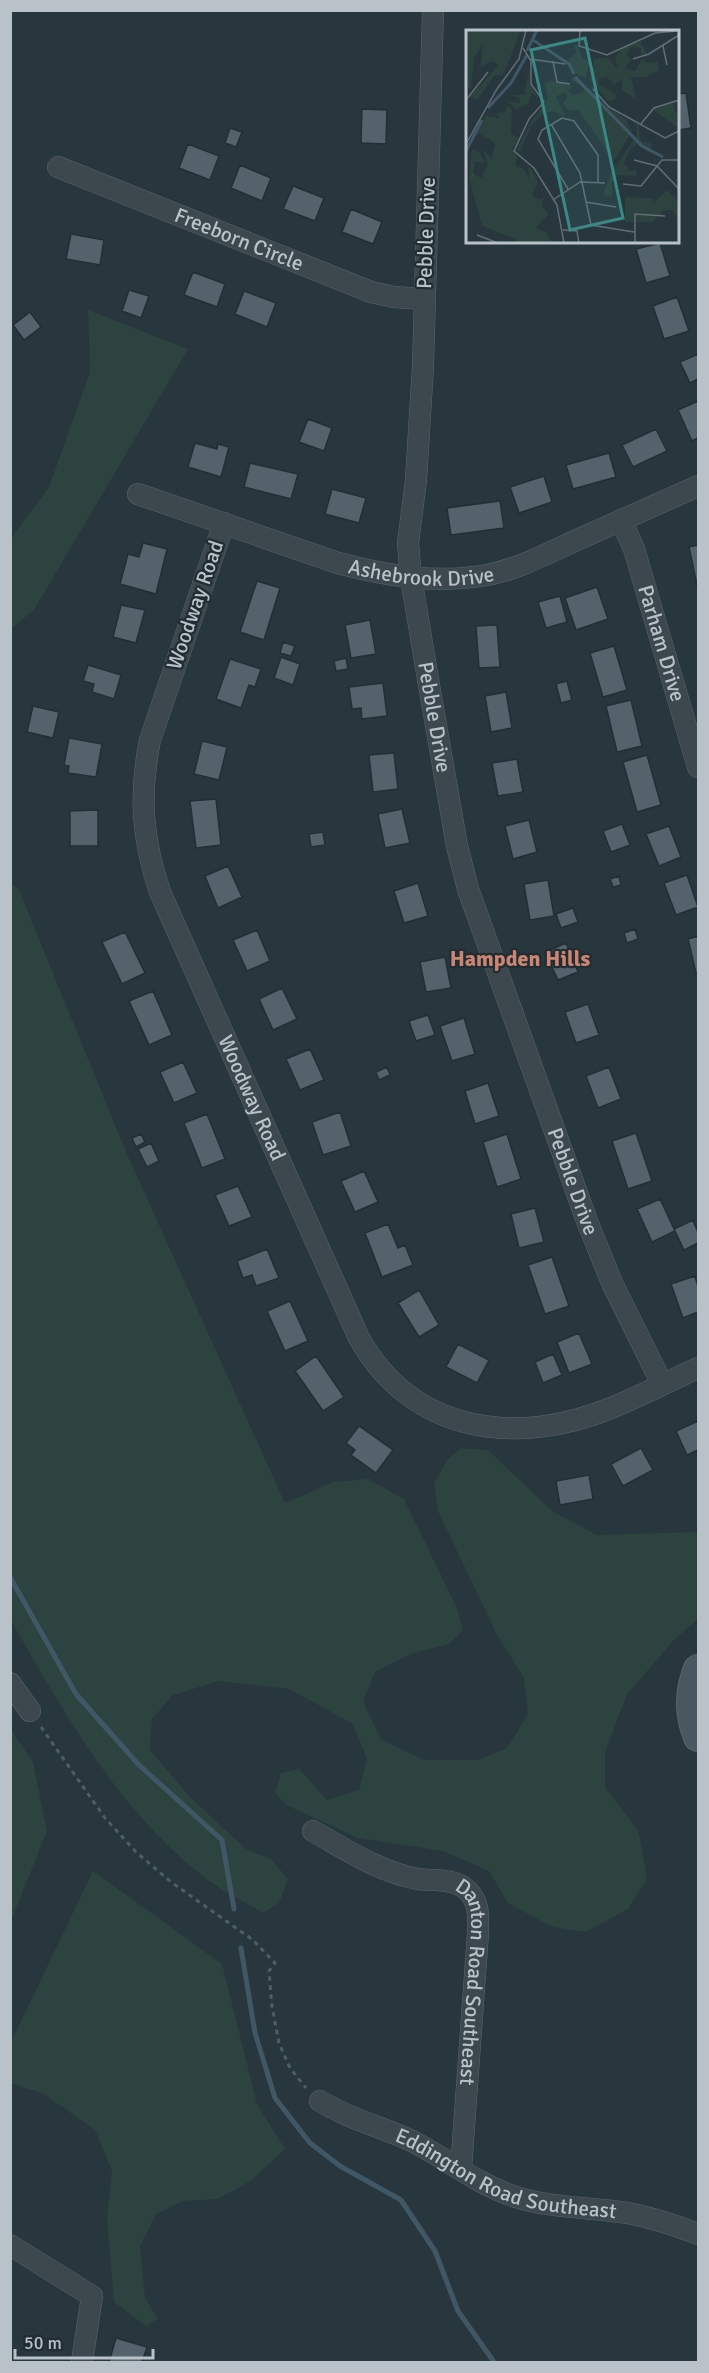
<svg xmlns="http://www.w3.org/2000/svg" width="709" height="2373" viewBox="0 0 709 2373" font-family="Signika,sans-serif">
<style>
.green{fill:#2d433f}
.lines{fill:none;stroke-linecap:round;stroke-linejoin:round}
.stream{stroke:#405765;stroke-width:5}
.building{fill:#54636b;stroke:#232e35;stroke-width:1.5}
.street-casing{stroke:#5a656c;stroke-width:22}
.secondary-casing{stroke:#5a656c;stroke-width:30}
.path{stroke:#4c605d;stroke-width:3;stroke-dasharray:4.5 4.5;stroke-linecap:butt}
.street{stroke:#3c474e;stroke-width:21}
.secondary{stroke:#4b5760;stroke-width:28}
.labels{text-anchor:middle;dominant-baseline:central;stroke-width:4.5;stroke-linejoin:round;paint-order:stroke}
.street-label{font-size:21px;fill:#b9c2c9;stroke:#212c33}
.neighbourhood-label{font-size:22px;font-weight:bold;fill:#ca8672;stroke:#212c33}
.inset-river{fill:none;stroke:#405765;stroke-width:3}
.inset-road{fill:none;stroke:#626e76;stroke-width:1.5}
.view{fill:#3a8985;fill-opacity:0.15;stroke:#3a8985;stroke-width:3}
.inset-edge{fill:none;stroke:#b9c2c9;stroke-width:3}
</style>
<rect width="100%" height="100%" fill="#28363e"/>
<path class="green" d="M88,310L188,349L34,610L11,629V538L49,487L90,372Z
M11,883L19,890L127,1154L285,1503L333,1482L368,1479L404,1499L457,1608L463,1630L449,1644L410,1654L375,1672L363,1701L381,1739L424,1760H478L507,1748L528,1714L524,1678L497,1635L438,1511L434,1484L447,1460L461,1448L488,1450L552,1511L597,1535L698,1532V1619L675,1639L627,1694L605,1753V1787L639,1832L647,1879L628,1909L586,1932L552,1927L508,1903L489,1871L443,1851L358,1838L286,1805L275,1793L281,1773L299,1769L327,1800L359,1790L367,1759L353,1724L289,1689L219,1681L173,1695L152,1719L150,1750L191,1798L246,1849L271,1859L288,1879L279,1903L263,1913C245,1902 225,1893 208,1880C120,1814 64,1713 10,1619Z
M11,1730L33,1762L47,1831L11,1921Z
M93,1871L222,1964L257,2104L285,2149L252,2180L218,2199L183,2201L156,2214L140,2246L145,2298L158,2319L146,2326L114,2302L107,2218L112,2171L95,2130L44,2094L11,2083V2042Z"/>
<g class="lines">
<path class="stream" d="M10,1577L76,1694L139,1765L222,1840L234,1909
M241,1948L255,2033L275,2098L310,2143L340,2166L401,2200L435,2251L458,2311L494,2362"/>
</g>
<path class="building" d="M686,93L691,128L678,130V94Z
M362,109L387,110L386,144L361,143Z
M230,128L242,132L236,147L225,143Z
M188,144L219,156L210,180L179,168Z
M240,165L271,178L262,201L231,188Z
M293,186L324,198L315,221L283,209Z
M351,209L382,222L373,244L342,232Z
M71,234L104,240L100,265L66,259Z
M660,243L670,276L646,283L636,249Z
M193,272L225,284L217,307L184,295Z
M129,290L149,296L141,318L122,311Z
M244,291L276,303L267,327L235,314Z
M677,297L689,331L664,339L653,306Z
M30,312L41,327L24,340L13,325Z
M698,354V379L690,383L680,362Z
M698,401V438L692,441L678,410Z
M308,419L332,428L324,451L299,442Z
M656,429L667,451L633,467L622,445Z
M195,443L217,449L218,444L229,447L221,477L188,467Z
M609,453L616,477L573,489L566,465Z
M250,463L298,474L291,499L244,487Z
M544,476L552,502L519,513L510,487Z
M332,489L366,498L359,523L325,514Z
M500,501L504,528L451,535L447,508Z
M143,543L167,549L156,594L120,584L128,554L139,557Z
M698,545V590L689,547Z
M257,581L280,588L264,640L240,632Z
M597,587L608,619L576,630L565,598Z
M560,596L567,622L546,628L538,602Z
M121,605L145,610L136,643L113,637Z
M370,620L376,654L351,658L345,625Z
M497,625L500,667L479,668L476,626Z
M283,642L295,646L291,656L280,653Z
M614,646L627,690L603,697L590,653Z
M281,657L300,664L293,685L274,678Z
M346,658L348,669L336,671L334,661Z
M230,659L261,669L255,687L249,685L241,708L216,699Z
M88,665L121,675L114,699L92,692L94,684L83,681Z
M567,681L572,700L561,703L556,684Z
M383,683L387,716L362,719L361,708L352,709L349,687Z
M506,692L512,728L491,732L485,696Z
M631,700L642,746L617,752L606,706Z
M33,706L59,712L53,738L27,732Z
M69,738L102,744L96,777L68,773L69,766L64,765Z
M202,741L227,747L219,780L194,774Z
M394,753L398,789L373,792L369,755Z
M647,755L661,805L637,812L623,762Z
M517,759L523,792L498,796L492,763Z
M216,799L221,845L196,848L190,801Z
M402,809L410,843L385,848L378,814Z
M98,810V846H70V811Z
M529,820L537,852L513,859L505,826Z
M622,824L630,845L611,852L603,831Z
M669,826L681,857L659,866L646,834Z
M323,832L325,845L311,847L309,834Z
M228,866L242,897L218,908L205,876Z
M687,875L698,907L676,915L664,883Z
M619,876L621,885L613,887L610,879Z
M548,880L554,916L530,920L524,884Z
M418,883L428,916L404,923L394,891Z
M573,908L578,922L561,928L556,914Z
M635,929L638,939L627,943L624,933Z
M257,930L270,961L247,971L233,940Z
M125,932L145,973L122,984L102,942Z
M698,936V973H696L688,939Z
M566,943L578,972L558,980L545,952Z
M445,957L451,988L426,992L420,962Z
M282,988L297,1019L273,1030L259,999Z
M153,991L172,1035L149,1045L129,1001Z
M588,1004L599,1035L576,1043L565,1012Z
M428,1015L435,1035L416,1041L409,1021Z
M464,1018L475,1054L452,1061L440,1026Z
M310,1049L324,1080L300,1090L286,1059Z
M183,1062L197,1093L174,1103L160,1072Z
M387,1067L390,1075L379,1080L376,1072Z
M609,1067L621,1099L598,1108L586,1076Z
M488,1083L499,1116L475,1124L465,1091Z
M340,1112L351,1146L323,1155L312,1122Z
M207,1114L225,1159L202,1168L184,1123Z
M636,1133L652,1181L628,1189L612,1141Z
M141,1134L145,1142L136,1147L132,1138Z
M507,1134L521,1179L497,1187L483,1142Z
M151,1143L159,1161L147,1167L138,1149Z
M364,1171L378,1202L355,1212L341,1181Z
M238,1186L252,1217L229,1226L215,1195Z
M660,1199L675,1231L652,1242L637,1209Z
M535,1208L544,1242L519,1248L511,1214Z
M693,1220L698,1233V1243L684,1250L674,1229Z
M388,1224L398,1248L405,1245L413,1265L382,1277L365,1233Z
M267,1249L279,1278L256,1286L252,1275L243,1278L237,1261Z
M552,1257L569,1306L545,1314L528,1265Z
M695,1276L698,1287V1312L683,1318L671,1284Z
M419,1290L439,1325L419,1337L398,1303Z
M290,1301L308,1341L285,1351L267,1311Z
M579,1333L592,1364L569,1373L557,1342Z
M458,1344L489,1360L477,1383L446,1367Z
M553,1354L562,1375L543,1383L535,1362Z
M316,1356L344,1397L323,1411L295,1371Z
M698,1421V1450L687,1455L676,1431Z
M359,1426L393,1450L376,1473L351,1455L355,1450L346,1443Z
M641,1448L653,1470L623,1486L611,1464Z
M589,1475L593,1499L560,1505L556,1481Z
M116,2338L147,2347L142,2362H109Z"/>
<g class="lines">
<g class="street-casing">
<g id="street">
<path id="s1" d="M433,10L423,366L416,480L408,543L411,578L429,685L457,846L468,889L587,1221L612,1283L662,1384"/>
<path id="s2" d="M58,167L371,292L394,297L424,299"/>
<path id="s3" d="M138,494L338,563C387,576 436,584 487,575C519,569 548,553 577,540C617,522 658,504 698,486"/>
<path id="s4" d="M621,520L634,549L698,767"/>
<path id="s5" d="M224,523L150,740C139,795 142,839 160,892L359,1338C412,1433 516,1447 611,1408C641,1396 669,1381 698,1368"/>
<path d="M10,1683L30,1711"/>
<path id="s6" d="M313,1831C347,1850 379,1872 418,1879C434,1881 454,1878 467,1890C480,1902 478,1917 478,1933L461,2169"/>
<path id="s7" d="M320,2101C349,2119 382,2127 412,2141C447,2159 478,2185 516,2197C554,2209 595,2207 633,2214C656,2219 677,2226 698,2234"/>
<path d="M10,2245L92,2296L82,2362"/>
</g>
</g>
<g class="secondary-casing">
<path id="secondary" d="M698,1669C689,1691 689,1715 698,1737"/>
</g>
<path class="path" d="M41,1727L105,1818L136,1852L171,1882L253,1940L275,1963L269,1971L272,2007L279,2043L290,2068L306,2088"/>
<use href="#street" class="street"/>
<use href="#secondary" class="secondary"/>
</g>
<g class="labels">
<g class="street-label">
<text transform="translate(426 233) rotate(-88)">Pebble Drive</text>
<text stroke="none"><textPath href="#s2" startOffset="195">Freeborn Circle</textPath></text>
<text stroke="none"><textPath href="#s3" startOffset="296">Ashebrook Drive</textPath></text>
<text transform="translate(195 605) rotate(-71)">Woodway Road</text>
<text stroke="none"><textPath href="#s4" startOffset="130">Parham Drive</textPath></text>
<text stroke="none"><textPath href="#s1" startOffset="710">Pebble Drive</textPath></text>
<text stroke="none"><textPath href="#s5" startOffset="609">Woodway Road</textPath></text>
<text stroke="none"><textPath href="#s1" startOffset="1196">Pebble Drive</textPath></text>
<text stroke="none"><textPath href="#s6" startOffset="261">Danton Road Southeast</textPath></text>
<text stroke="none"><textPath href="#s7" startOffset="202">Eddington Road Southeast</textPath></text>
</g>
<g class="neighbourhood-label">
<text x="520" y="958">Hampden Hills</text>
</g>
</g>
<g transform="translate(466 30)">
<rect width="213" height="213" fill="#28363e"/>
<path d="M0,0H55L39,41L35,46L29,45L11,70L4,67L32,35L28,31L14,37L17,14L8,28L5,58H0ZM174,11L181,24L175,25V18L165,17L160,24L165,29L159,38L169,41L176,29L182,33L192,32L193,40L180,47H165L170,69L156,60V49L148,55L141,47L133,49V55L150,64L149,70L142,71L124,50L128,29L141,27L152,40L149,27L156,18ZM108,15H112L116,28L124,30L120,48L109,43L101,30L110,23ZM64,34L63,53L74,70L66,63L62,74L50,79L41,71L54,73V69L45,65H58ZM107,47L159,89L166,101L148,131L112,79L103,81L97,74L102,65L97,62L90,67L99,86L87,81L77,84L65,96L54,122L51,120L65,91L82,70L79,53L84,51L107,56L101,61L108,65L117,62L118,58L105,50ZM207,72L209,82H213L211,97L187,80ZM42,76L46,79L45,103L53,109L46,119L51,127L49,136L58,139L63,148L62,135L68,144L72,152L66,165L73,170L78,167L76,176L83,184L70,198L81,203L86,213H49L50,209L16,196L3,148L6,119L13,122L19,132H9L7,143L15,148L22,134L15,118L26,129L29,113L11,102L20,86L34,88L29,83L39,82ZM160,89L173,96L174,110L187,114L182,122L172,114L165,118L158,133L164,141L170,140L171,146L152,145L146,152V166L137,165L145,143L171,105V96ZM201,160L213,172V193L207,180L197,181L186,192H159V167L187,168L188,172Z" fill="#2d433f"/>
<path class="inset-river" d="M67,10L103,34L108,44M61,21L71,0M109,47L176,116L197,127M22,78L45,53L61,25M0,121L16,90"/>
<path class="inset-road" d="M114,0L113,16L141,25L189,3L211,1M197,16L201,35M57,18L65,31V54L78,72L63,89L48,121L68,138L91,175L98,213M64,29L99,34M167,29L183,24L213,5M87,31L91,52L104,54M127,59L143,77L199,108L213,101M0,70L22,42M85,94L114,143L125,195L168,202M174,95L188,78L213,70M0,114L31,59L53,29L60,0M168,130L191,136L213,159M157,154L175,156L196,130H213M102,159L72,109L76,100L96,88L108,91L132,125V152M87,170L114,152L139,153M120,172L150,177M97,200L111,201L113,213M11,205L32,213M169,213V184L199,186"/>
<path class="view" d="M119,8L157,188L104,200L65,20Z"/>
<rect width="213" height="213" class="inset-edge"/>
</g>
<rect width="709" height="2373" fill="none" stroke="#b9c2c9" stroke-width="24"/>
<path d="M15 2349v9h138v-9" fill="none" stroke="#b9c2c9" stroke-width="3"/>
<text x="24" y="2349" font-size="18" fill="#b9c2c9" stroke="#212c33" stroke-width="4.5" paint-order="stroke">50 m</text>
</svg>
